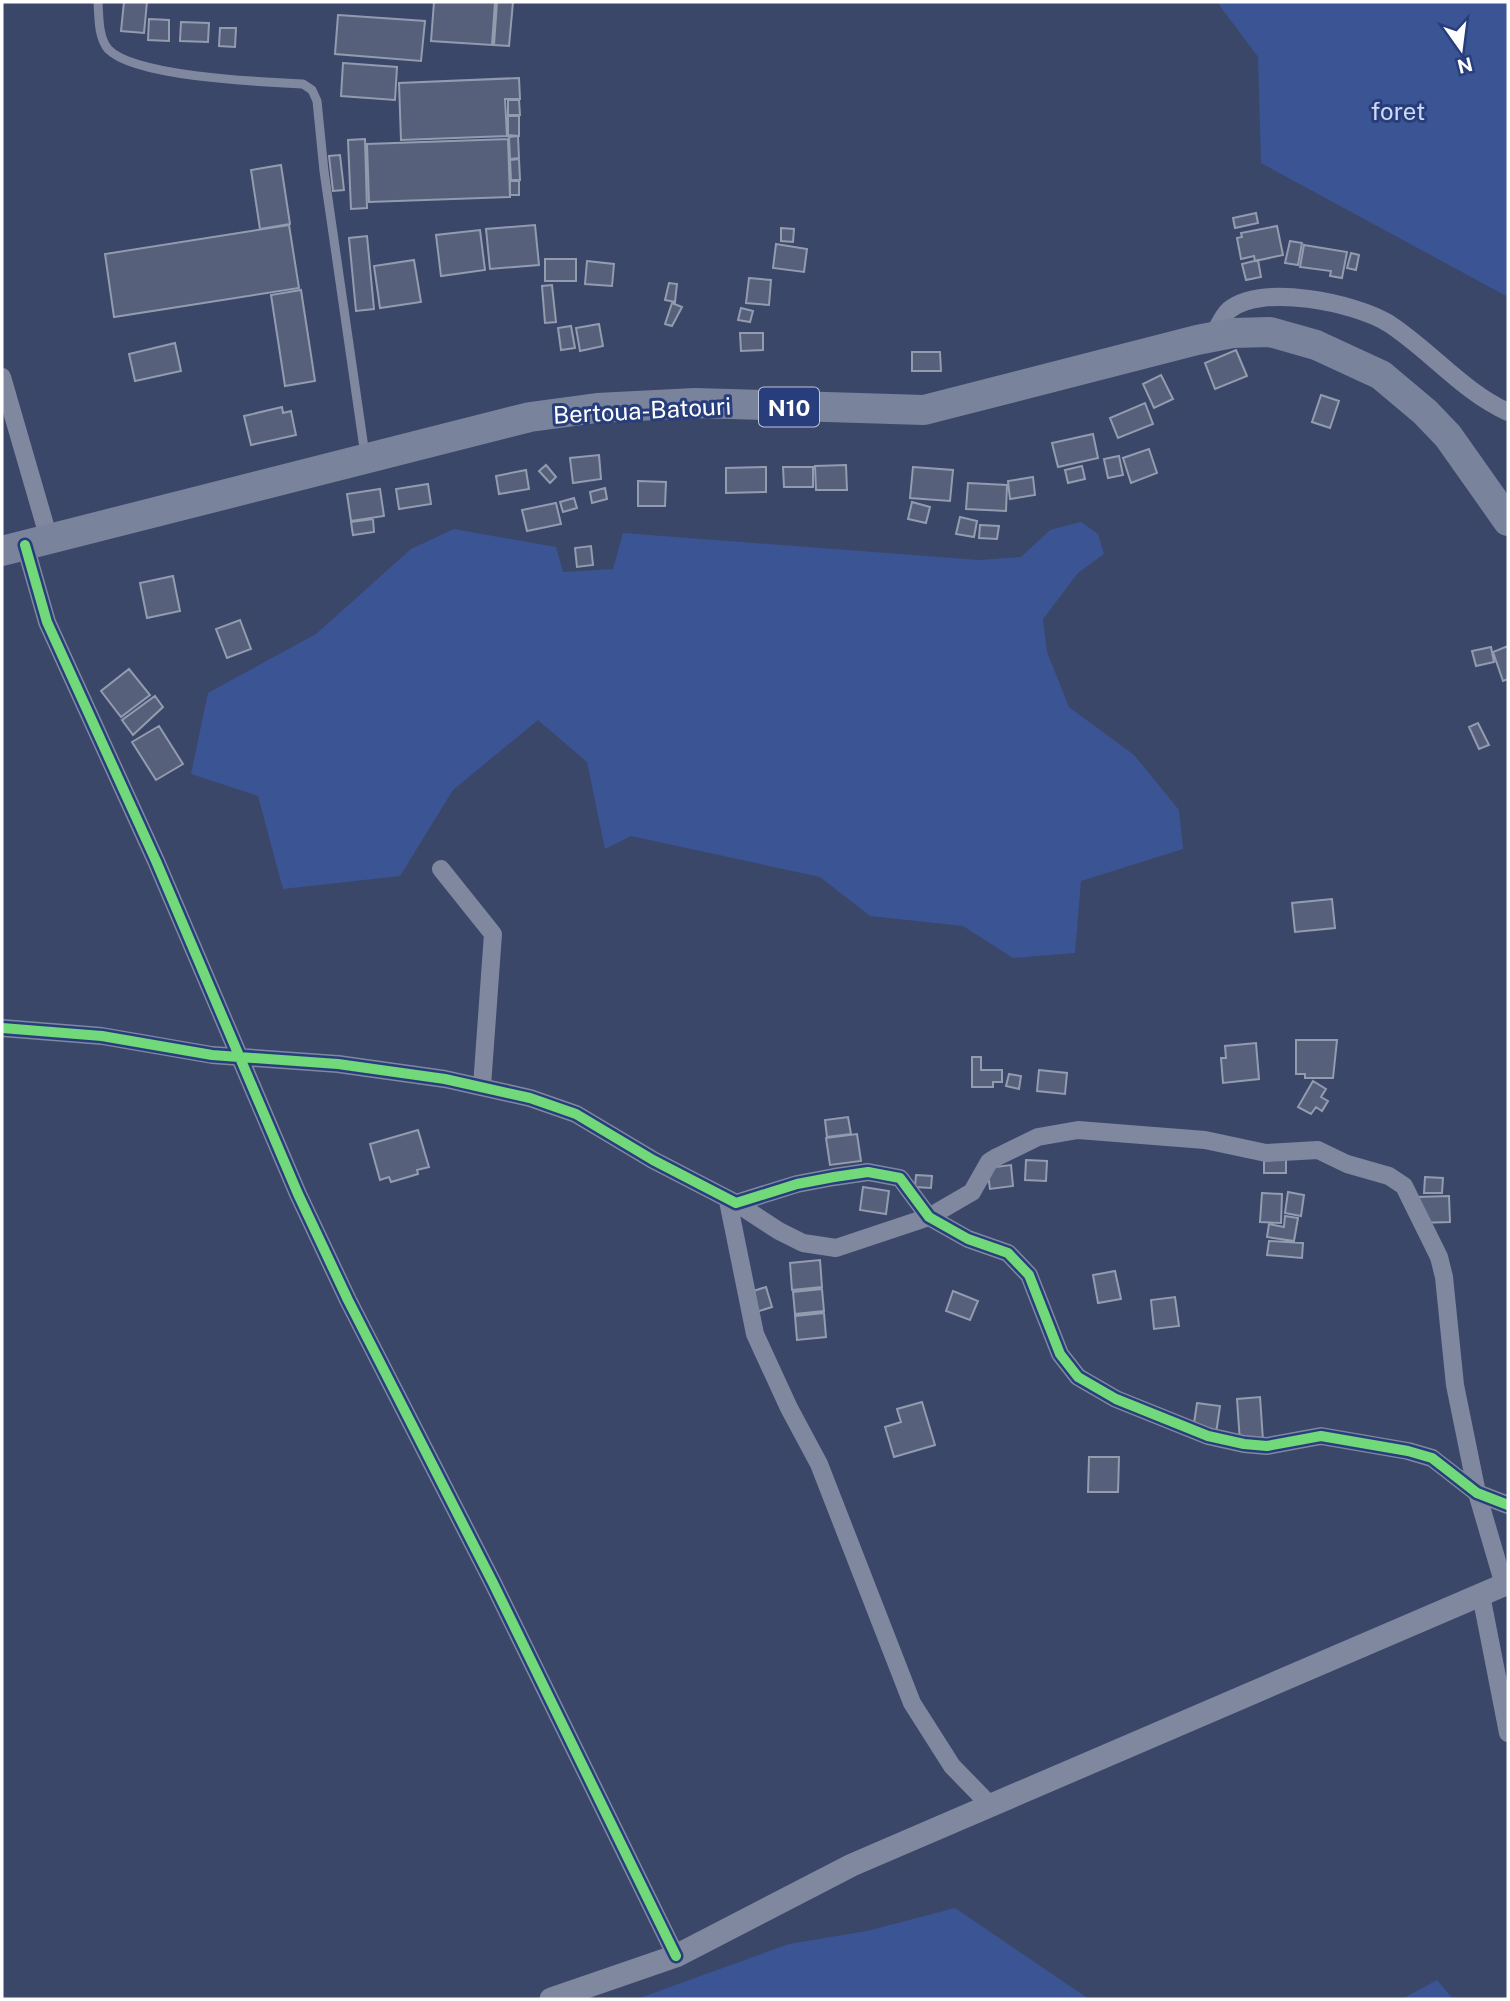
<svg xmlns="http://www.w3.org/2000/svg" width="1510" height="2001" viewBox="0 0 1510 2001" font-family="'Public Sans',sans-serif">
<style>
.green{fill:#3b5493}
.building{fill:#56607b;stroke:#939baf;stroke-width:2}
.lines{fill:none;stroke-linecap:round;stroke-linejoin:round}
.service{stroke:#8088a0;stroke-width:9}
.minor{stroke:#8088a0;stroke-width:18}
.tertiary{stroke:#8088a0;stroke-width:23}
.trunk{stroke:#7a839c;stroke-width:30}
.cycleway-casing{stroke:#283e7c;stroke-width:15}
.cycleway{stroke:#71d979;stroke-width:10}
.labels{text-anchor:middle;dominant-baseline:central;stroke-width:6;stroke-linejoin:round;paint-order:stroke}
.shield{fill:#283e7c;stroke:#bec5d8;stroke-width:2}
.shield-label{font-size:23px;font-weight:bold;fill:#fff}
.park-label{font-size:24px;fill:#cfdaf4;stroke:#283e7c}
.street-label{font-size:24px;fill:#fff;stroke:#283e7c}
</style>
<rect width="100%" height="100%" fill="#3b4769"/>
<path class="green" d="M1217,2H1508V297L1261,163L1258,57Z
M1081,522L1098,534L1104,554L1078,573L1043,619L1047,652L1069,707L1134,755L1179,810L1183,849L1081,881L1075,953L1013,958L963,926L870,916L820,877L631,836L605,849L587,762L538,720L453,790L400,876L283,889L258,796L191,774L208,693L316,634L411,549L454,529L556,547L563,572L613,569L623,533L979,560L1021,557L1050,530Z
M955,1908L1089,1999H637L789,1944L867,1931Z
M1437,1980L1453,1999H1402Z"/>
<path class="building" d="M124,2H147L144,33L121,31Z
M434,2H495L492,45L431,41Z
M497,2H513L509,46L494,45Z
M338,15L425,21L421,61L335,54Z
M149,19L169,20V41L148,40Z
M181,22L209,23L208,42L180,41Z
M220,28H236L235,47L219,46Z
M343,63L397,67L395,100L341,96Z
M519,78L520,99H505L507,136L401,140L399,83Z
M508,100H519L520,115H508Z
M508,116H519V136L508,135Z
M518,136L519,158L510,159L509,137Z
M365,139L367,208L351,209L348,140Z
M508,139L510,197L369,202L367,144Z
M340,155L344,190L333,191L329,156Z
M519,159L520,180H511L510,160Z
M281,165L290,224L260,229L251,170Z
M510,181H519V195H510Z
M1256,213L1258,223L1235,228L1233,218Z
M289,225L299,288L114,317L105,254Z
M535,225L539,265L490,269L486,229Z
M1277,226L1283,255L1255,261L1254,256L1241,259L1237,238L1242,237L1241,233Z
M781,228L794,229L793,242L781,241Z
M480,230L485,270L441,276L436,235Z
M367,236L374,309L356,311L349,238Z
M1290,241L1302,243L1298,265L1285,263Z
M776,244L807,249L804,272L773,268Z
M1304,245L1347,252L1342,278L1330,276L1331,271L1300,267Z
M1351,253L1359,255L1356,270L1347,268Z
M545,259H576V281H545Z
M414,260L421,302L380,308L374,266Z
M1258,260L1261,277L1246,280L1242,264Z
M587,261L614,264L612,286L585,284Z
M749,278L771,280L769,305L746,303Z
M669,283L677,284L675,302L665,300Z
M552,285L556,322L545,323L542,286Z
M301,290L315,381L285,386L271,295Z
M672,303L682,307L672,326L665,324Z
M741,308L753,311L750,322L738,320Z
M599,324L603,346L580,351L576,328Z
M571,326L575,348L561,350L558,328Z
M740,333H763V350L741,351Z
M175,343L181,371L135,381L129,354Z
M1236,350L1247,376L1215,389L1205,363Z
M912,352H940L941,371H912Z
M1161,375L1173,399L1154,408L1143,384Z
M1321,395L1339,401L1330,428L1312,422Z
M1145,403L1153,424L1118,438L1110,418Z
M282,407L283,413L291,411L296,435L251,445L244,416Z
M1093,434L1098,458L1058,467L1052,443Z
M1149,449L1157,473L1131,483L1123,458Z
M599,455L601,479L573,483L570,458Z
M1119,456L1123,475L1108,478L1104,459Z
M546,465L556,477L550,483L539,471Z
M846,465L847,490H816L815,466Z
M1082,466L1085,479L1068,483L1065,470Z
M766,467V492L726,493V468Z
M783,467H813V487H784Z
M913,467L953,470L950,501L910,498Z
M526,470L529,489L499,494L496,476Z
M1033,477L1035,495L1010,499L1008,481Z
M638,481L666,482L665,506H638Z
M968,483L1007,485L1006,511L966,509Z
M428,484L431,504L399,509L396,489Z
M605,488L607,499L592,503L590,492Z
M380,489L384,516L351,521L347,494Z
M574,498L577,508L563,512L560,502Z
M912,502L930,507L926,523L908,519Z
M556,503L561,524L527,531L522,510Z
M960,517L977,521L974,537L956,534Z
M373,519L374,532L353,535L351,522Z
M980,525L999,526L997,539L979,538Z
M591,546L593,565L577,567L575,548Z
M173,576L180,611L147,618L140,583Z
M240,620L251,649L227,658L216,629Z
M1508,646V679L1503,681L1493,652Z
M1491,647L1494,662L1476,666L1472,651Z
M129,669L150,695L121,717L101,691Z
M155,696L163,707L133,735L122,720Z
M1478,723L1489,745L1479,749L1469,727Z
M159,726L183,764L156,780L132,742Z
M1332,899L1335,928L1295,932L1292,903Z
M1296,1040H1337L1333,1078H1305V1074H1296Z
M1256,1043L1259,1079L1223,1083L1221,1058H1226L1225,1046Z
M972,1057H981V1070H1002V1082H993V1087H972Z
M1039,1070L1067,1073L1065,1094L1037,1091Z
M1009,1074L1021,1076L1019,1089L1006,1086Z
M1313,1081L1326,1089L1321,1097L1328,1101L1322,1111L1316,1107L1311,1114L1298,1107Z
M848,1117L851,1134L827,1137L825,1120Z
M418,1130L429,1167L417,1170L418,1174L391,1182L389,1177L380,1180L370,1144Z
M857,1134L861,1161L830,1165L826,1138Z
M1264,1158H1286V1173H1264Z
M1026,1160L1047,1161L1046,1181L1025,1180Z
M1011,1165L1013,1186L990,1189L987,1168Z
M916,1175L932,1176L931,1188L915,1187Z
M1425,1177L1443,1178L1442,1193H1424Z
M863,1187L889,1191L886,1214L860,1210Z
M1288,1192L1304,1195L1301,1216L1285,1213Z
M1262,1193L1282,1194L1281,1223L1260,1222Z
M1449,1196L1450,1222L1418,1223V1197Z
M1285,1216L1298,1218L1294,1241L1267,1237L1269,1224L1284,1227Z
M1269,1241L1303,1243L1302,1258L1267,1255Z
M820,1260L822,1287L792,1290L790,1263Z
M1115,1271L1121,1299L1098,1303L1093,1275Z
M766,1287L772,1307L753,1313L747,1293Z
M822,1289L824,1311L795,1314L793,1292Z
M953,1291L978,1301L970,1320L946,1311Z
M1175,1297L1179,1326L1154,1329L1151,1300Z
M824,1313L826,1337L797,1340L795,1316Z
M1260,1397L1263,1440L1240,1442L1237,1399Z
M922,1402L935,1445L894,1457L885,1427L901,1422L897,1409Z
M1197,1403L1220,1406L1216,1434L1193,1430Z
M1089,1457H1119L1118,1492H1088Z"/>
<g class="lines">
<path class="service" d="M98,2C99,16 98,37 108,49C134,77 262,82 303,84L312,90L317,101L324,171L365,455"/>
<path class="minor" d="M1213,337C1217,329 1222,316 1229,310C1262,283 1355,303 1388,323C1430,350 1463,392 1508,412
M2,377L49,539
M25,545L47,622L156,861L298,1194L348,1300L493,1583L676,1956
M441,869L493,934L482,1086
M2,1028L102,1036L212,1055L338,1064L445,1079L530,1098L576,1114L653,1160L736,1203L797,1184L834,1177L868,1172L900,1178L929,1217L968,1239L1008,1253L1029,1275L1060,1354L1078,1377L1116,1399L1208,1436L1244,1444L1267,1446L1321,1436L1408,1451L1432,1458L1477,1493L1508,1505
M728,1201L755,1334L789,1408L819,1464L912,1703L952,1766L989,1804
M736,1203L779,1231L803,1243L836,1248L929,1217L972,1192L989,1162L997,1157L1038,1137L1078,1130L1205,1140L1266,1153L1318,1150L1347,1164L1389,1176L1404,1186L1439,1257L1444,1277L1455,1385L1477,1493L1504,1585
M1481,1595L1508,1733"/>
<path class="tertiary" d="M551,1999L676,1956L852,1865L1508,1583"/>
<path class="trunk" d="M2,551L530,417L597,408L695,403L924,410L1197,340L1233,333L1270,332L1316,345L1381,375L1425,412L1448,436L1508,521"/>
<g class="cycleway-casing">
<path id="cycleway" d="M25,545L47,622L156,861L298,1194L348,1300L493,1583L676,1956
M2,1028L102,1036L212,1055L338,1064L445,1079L530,1098L576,1114L653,1160L736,1203L797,1184L834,1177L868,1172L900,1178L929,1217L968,1239L1008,1253L1029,1275L1060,1354L1078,1377L1116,1399L1208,1436L1244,1444L1267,1446L1321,1436L1408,1451L1432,1458L1477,1493L1508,1505"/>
</g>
<use href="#cycleway" class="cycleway"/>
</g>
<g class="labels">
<rect class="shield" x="759" y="387.5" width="60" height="39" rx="5"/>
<g class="shield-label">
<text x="789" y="407">N10</text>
</g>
<g class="park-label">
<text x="1398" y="111">foret</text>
</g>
<g class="street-label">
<text transform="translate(642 410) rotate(-3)">Bertoua-Batouri</text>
</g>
</g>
<rect width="1510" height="2001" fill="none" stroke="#ffffff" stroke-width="7"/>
<g transform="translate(1461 49) rotate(166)" stroke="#283e7c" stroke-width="5" paint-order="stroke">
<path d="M0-5L12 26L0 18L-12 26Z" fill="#ffffff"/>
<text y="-10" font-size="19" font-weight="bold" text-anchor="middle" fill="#ffffff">N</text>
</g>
</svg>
